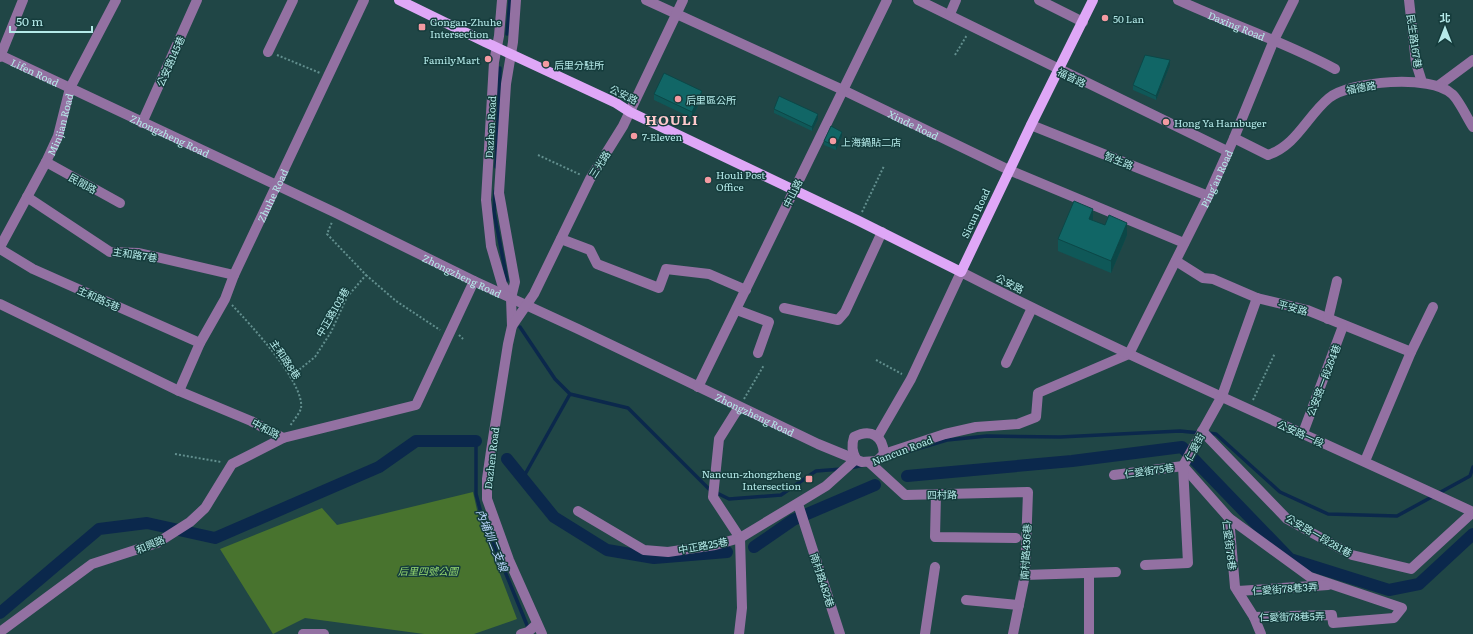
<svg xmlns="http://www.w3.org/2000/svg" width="1473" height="634" viewBox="0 0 1473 634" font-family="Literata,'Noto Sans TC',serif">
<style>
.green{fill:#48732e}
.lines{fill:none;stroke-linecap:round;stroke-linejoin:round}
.stream{stroke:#0b284c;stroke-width:3.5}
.canal{stroke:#0b284c;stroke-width:12}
.path{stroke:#628f8e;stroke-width:2;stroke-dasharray:2 2;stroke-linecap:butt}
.minor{stroke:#9371a2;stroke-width:10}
.major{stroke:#dfa7f7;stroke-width:10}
.wall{fill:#0f5858}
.shaded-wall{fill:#0c4747}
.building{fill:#166;stroke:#0c4747}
.poi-dot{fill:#f49aa1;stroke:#153c3c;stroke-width:1.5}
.labels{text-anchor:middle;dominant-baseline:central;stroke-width:3;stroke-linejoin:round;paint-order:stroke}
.poi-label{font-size:10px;fill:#b5eae9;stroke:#153c3c;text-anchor:start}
.street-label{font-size:10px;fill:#b5eae9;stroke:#153c3c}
.park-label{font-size:10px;font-style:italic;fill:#96d970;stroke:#153c3c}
.water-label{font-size:11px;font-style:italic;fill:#b9d6fc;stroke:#153c3c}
.district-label{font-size:14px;font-weight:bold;letter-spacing:1px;fill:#fdc9cb;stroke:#153c3c}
</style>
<rect width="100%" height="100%" fill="#204646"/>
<path class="green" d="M473,492L479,519L517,619L474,634H424L305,618L273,634L220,549L322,508L337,525Z"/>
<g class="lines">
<path class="stream" d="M507,34L510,0
M496,167L500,68
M495,191L494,212L507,280
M520,327L555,379L570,394L628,408L709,489L729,499L781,495L816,471L842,469
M1208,433L1216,434L1280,492L1328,514L1397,516L1470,476L1473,467
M476,441V494L481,513L529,630
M883,459L947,440L987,436L1060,437L1180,431L1200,433
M850,468L864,465
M523,478L570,394"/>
<path class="canal" d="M507,459L554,517L607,550L654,558L727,552
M907,476L1072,461L1182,447L1290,559L1389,590L1419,584L1473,534
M754,547L793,520L875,485
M0,613L99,529L147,523L215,538L379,467L416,441H476"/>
<path class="path" d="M277,55L320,73
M955,55L967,35
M538,155L581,175
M862,212L884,166
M366,275L396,301L440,330
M232,305C249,323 305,383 301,408C300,413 293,421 290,426
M459,335L463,339
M876,360L902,374
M290,377L315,357L331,332L347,297L366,275L327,234L332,222
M744,399L764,365
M1253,400L1275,353
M175,454L221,462"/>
<g class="minor">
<path d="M502,0L499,36L494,62L486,200L491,246L502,284L511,298"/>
<path d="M516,0L513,42L506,84L499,193L515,282L511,298L512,326L508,344L491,451L487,479V499L509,560L542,634"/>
<path id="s1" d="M646,0L843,90L1009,170L1184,243"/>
<path d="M918,0L1227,151"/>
<path d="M1039,0L1083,22"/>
<path id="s2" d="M1178,0C1230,24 1285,42 1335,69"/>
<path d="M1409,0L1416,63L1422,82"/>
<path d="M950,14L956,0"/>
<path d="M268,52L293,0"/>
<path id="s3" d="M0,55L336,213L474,281L578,329L818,444L862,462L877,461L884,454L945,434L976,427L1018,424L1036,417L1038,393L1129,354"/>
<path d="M0,57L23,0"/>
<path d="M1438,86L1473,60"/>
<path d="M142,123L197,0"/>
<path d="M1031,125L1208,196"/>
<path d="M1234,138L1268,155C1297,145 1307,116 1329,98C1350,81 1431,74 1452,94C1459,100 1467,118 1473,127"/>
<path d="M46,162L120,203"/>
<path d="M27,197L110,252L139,253L234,275"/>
<path d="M561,239L590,250L597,264L659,288L666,269L709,274L746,290"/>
<path id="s4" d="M0,247L46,162L58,136L70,88L116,0"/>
<path d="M0,249L33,269L200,343"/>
<path d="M1176,261L1203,278L1213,279L1257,298L1307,310L1411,352"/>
<path d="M0,304L179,391L251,421L283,438L416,405L474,281"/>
<path d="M784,308L838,320L845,312L882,232"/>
<path d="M737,310L769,322L758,353"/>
<path d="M1328,319L1337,281"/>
<path d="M512,326L534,294L590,179L623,126L683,0"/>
<path id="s5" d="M1129,354L1208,196L1234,138L1274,40L1294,0"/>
<path d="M1006,363L1032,308"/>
<path d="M698,387L887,0"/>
<path id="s6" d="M179,391L200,343L225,299L234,275L364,0"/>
<path d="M1202,431L1287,519L1352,555L1411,569L1473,512"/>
<path d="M1303,433L1343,326"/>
<path d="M878,436L911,379L961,272C1129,358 1302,432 1473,512"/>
<path d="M856,459C852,452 851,446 854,437C871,428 883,436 884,454"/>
<path d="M1365,461L1411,352L1433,307"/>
<path d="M870,463L905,495L1028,492L1025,575L1013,634"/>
<path d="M1114,475L1183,466L1229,518L1235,587L1254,617L1261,634"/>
<path d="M936,494L935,537L1016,538"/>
<path d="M798,504L840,634"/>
<path d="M578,511L644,550L668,552L715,545L740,538L713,497L719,439L739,407"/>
<path d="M1229,518L1310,577L1402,608L1394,618L1333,623L1332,615L1254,617"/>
<path d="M1145,565L1188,563L1183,466L1222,396L1257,298"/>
<path d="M1089,573V634"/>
<path d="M1025,575L1116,572"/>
<path d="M1238,591L1328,585"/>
<path d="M966,600L1019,605"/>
<path d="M0,632L92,564L157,543L190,522L205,508L232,464L283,438"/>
<path d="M303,634H324"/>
<path d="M521,634L528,632L537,624"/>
<path d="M739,634L742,608L740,538L826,486L856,459"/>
<path d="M925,634L935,567"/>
</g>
<path class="major" d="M399,0L485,42L616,103L630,112L857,220L961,272L1031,125L1093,0"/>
</g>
<path class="wall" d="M1170,65L1156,100L1133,90V85Z
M654,94L702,98L692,118L654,100Z
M774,109L818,119L812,131L774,113Z
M842,136L836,150L824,145V141Z
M1093,221L1127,235L1111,273L1058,251V239Z"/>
<path class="shaded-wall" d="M1170,60V65L1156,100V96Z
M702,91V98L692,118V112Z
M818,114V119L812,131V127Z
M842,132V136L836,150V146Z
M1093,209V221L1089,219Z
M1127,223V235L1111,273V261Z"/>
<path class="building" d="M1145,55L1170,60L1156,96L1133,85Z
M664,73L702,91L692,112L654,94Z
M779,96L818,114L812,127L774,109Z
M831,126L842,132L836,146L824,141Z
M1074,201L1093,209L1089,219L1105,225L1109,215L1127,223L1111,261L1058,239Z"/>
<g class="poi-dot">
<circle cx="1105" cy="18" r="4"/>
<rect x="418" y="23" width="8" height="8" rx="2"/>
<circle cx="488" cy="59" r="4"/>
<circle cx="546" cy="64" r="4"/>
<circle cx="678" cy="99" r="4"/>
<circle cx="1166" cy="122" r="4"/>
<circle cx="634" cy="136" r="4"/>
<circle cx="833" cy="141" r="4"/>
<circle cx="708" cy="180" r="4"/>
<rect x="805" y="475" width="8" height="8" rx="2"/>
</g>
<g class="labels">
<g class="poi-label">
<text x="1113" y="18">50 Lan</text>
<text x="430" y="21">Gongan-Zhuhe<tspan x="430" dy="12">Intersection</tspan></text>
<text x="480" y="59" text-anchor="end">FamilyMart</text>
<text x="554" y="64">后里分駐所</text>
<text x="686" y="99">后里區公所</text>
<text x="1174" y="122">Hong Ya Hambuger</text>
<text x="642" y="136">7-Eleven</text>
<text x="841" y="141">上海鍋貼二店</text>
<text x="716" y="174">Houli Post<tspan x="716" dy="12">Office</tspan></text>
<text x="801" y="473" text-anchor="end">Nancun-zhongzheng<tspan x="801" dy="12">Intersection</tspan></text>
</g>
<g class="street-label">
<text stroke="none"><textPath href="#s2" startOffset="64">Daxing Road</textPath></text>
<text transform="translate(1415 41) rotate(82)">民生路167巷</text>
<text transform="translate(170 61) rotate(-66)">公安路145巷</text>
<text stroke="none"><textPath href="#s3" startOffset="39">Lifen Road</textPath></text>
<text transform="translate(1072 77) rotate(26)">福音路</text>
<text transform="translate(1361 87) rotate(-10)">福德路</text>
<text transform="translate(624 94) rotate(26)">公安路</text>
<text stroke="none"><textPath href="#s4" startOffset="137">Minjian Road</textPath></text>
<text stroke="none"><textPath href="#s1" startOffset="295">Xinde Road</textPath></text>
<text transform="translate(490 127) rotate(-87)">Dazhen Road</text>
<text stroke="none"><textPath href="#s3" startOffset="188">Zhongzheng Road</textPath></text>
<text transform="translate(1119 160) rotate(22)">智生路</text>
<text transform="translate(599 164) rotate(-58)">三光路</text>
<text stroke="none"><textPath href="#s5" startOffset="196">Ping'an Road</textPath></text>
<text transform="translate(83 183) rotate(29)">民間路</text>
<text transform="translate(792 193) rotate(-64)">中山路</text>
<text stroke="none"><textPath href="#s6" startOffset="217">Zhuhe Road</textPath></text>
<text transform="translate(975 213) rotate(-65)">Sicun Road</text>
<text transform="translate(135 254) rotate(9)">主和路7巷</text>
<text stroke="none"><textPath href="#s3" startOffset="512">Zhongzheng Road</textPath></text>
<text transform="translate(1010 283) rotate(27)">公安路</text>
<text transform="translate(99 298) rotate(24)">主和路5巷</text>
<text transform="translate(1293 307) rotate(15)">平安路</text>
<text transform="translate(332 312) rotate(-60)">中正路103巷</text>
<text transform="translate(286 359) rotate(56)">主和路8巷</text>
<text transform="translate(1323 380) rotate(-69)">公安路一段264巷</text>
<text stroke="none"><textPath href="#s3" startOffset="836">Zhongzheng Road</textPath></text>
<text transform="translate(266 428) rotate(28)">中和路</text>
<text transform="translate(1301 433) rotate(24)">公安路一段</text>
<text transform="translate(1194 447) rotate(-62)">仁愛街</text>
<text transform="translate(902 450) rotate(-21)">Nancun Road</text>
<text transform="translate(491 458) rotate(-83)">Dazhen Road</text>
<text transform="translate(1149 470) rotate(-8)">仁愛街75巷</text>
<text transform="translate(942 494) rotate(-1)">四村路</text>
<text transform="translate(1319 535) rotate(30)">公安路一段281巷</text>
<text transform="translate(150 544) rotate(-23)">和興路</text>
<text transform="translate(703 545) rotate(-10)">中正路25巷</text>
<text transform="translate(1230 545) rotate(83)">仁愛街78巷</text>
<text transform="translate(1025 552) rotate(-87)">南村路436巷</text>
<text transform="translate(823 580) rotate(72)">南村路482巷</text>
<text transform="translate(1285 588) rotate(-4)">仁愛街78巷3弄</text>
<text transform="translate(1292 616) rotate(-1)">仁愛街78巷5弄</text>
</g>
<g class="park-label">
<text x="428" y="570">后里四號公園</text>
</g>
<g class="water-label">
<text transform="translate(493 540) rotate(68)">內埔圳二支線</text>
</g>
<g class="district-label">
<text x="672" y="119">HOULI</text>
</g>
</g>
<g transform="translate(1445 28)" stroke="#153c3c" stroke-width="3" paint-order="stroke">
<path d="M0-3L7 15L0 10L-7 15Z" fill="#b5eae9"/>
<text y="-6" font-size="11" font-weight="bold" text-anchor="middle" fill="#b5eae9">北</text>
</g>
<path d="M10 26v6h82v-6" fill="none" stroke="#b5eae9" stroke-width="2"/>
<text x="16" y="26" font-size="12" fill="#b5eae9" stroke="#153c3c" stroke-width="3" paint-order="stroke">50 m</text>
</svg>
